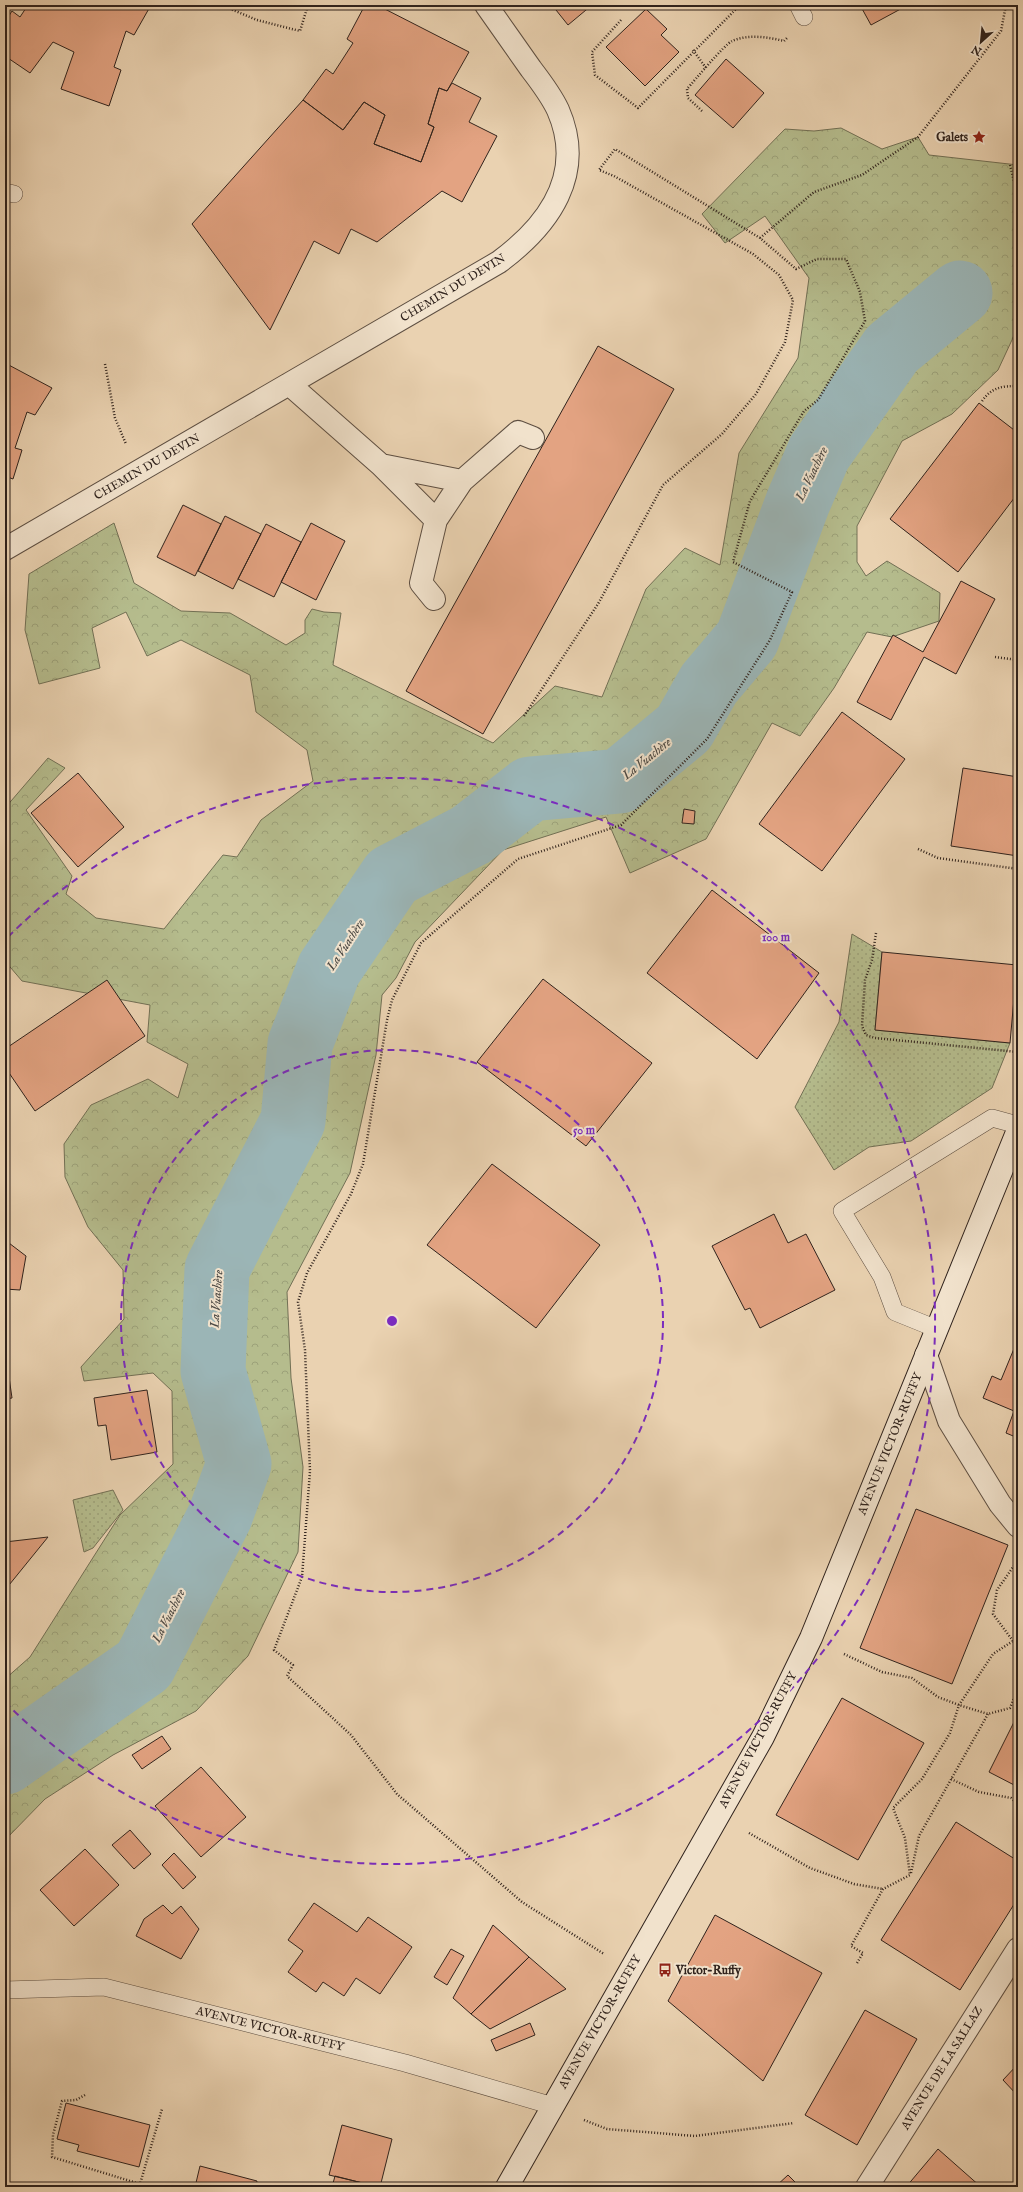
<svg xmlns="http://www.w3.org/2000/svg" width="1023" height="2192" viewBox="0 0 1023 2192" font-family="'IM FELL English',serif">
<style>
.forest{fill:url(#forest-crowns);stroke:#727055}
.park{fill:url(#park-dots);stroke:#727055}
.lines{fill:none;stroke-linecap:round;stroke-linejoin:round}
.river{stroke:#9bb5b6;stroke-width:65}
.building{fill:#e3a382;stroke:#30231d}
.lane-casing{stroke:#5e4f42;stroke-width:18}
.street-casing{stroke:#5e4f42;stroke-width:24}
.secondary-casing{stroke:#30231d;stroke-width:24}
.path{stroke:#30231d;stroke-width:2.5;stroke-dasharray:1 2;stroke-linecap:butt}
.lane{stroke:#f1e2cc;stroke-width:17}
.street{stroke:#f1e2cc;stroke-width:22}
.secondary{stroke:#f1e2cc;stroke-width:22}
.ring{fill:none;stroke:#7b2cbf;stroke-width:2;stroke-dasharray:7 5}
.labels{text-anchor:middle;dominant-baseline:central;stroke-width:4;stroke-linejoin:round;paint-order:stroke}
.poi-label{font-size:12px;font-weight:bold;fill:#30231d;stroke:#f1e2cc;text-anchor:end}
.street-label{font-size:12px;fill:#30231d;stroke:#f1e2cc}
.water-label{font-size:13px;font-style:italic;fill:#4b4843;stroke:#f1e2cc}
.centre{fill:#7b2cbf;stroke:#f1e2cc;stroke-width:2}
.ring-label{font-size:12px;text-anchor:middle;font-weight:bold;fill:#7b2cbf;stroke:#f1e2cc;stroke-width:4;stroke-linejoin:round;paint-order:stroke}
</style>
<defs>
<pattern id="forest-crowns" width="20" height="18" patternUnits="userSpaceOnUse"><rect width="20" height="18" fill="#b5bc8d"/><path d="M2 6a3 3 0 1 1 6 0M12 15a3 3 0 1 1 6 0" fill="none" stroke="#9ca179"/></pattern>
<pattern id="park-dots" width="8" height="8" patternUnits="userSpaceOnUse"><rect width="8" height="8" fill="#b5bc8d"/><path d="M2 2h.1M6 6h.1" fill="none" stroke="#9ca179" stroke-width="1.8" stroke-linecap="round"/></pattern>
</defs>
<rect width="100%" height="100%" fill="#ead2b1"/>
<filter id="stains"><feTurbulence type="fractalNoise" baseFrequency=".005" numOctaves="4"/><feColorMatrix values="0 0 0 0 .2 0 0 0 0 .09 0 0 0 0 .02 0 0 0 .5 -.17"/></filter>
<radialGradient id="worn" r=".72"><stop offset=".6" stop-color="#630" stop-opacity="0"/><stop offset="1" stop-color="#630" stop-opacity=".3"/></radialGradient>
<path class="forest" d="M841,128L882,149L918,137L929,155L1018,165V327L998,370L952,414L902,441L857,526V562L866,576L887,561L940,593L939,621L892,637L867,632L834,688L800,736L772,723L706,839L630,873L606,817L503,850L415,942L396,978L382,995L376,1055L350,1173L287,1292L291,1378L303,1467L298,1552L248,1656L196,1711L113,1755L45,1799L5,1840V1679L30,1657L120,1515L173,1464L172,1391L153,1373L84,1381L81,1367L124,1319L123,1270L88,1227L65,1177L64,1144L91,1105L148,1079L178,1098L188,1064L147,1042L150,1005L22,981L5,961V808L48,758L65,768L26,810L72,876L66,894L96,918L164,929L223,855L237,857L261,820L313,781L307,750L256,712L250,675L181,640L147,656L126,612L92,628L100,668L39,684L25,630L29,574L114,523L134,583L181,611L230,613L286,645L305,633V620L312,609L324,612L341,613L333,665L493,743L555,686L602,697L646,589L685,548L720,565L739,453L798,358L809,278L765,216L725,243L702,214L785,129L814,131Z"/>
<path class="park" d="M852,934L882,952L875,1030L1010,1043L992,1088L911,1141L869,1147L834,1170L795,1107L839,1022Z
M113,1490L123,1510L93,1548L84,1552L73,1500Z"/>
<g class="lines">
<path class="river" d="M5,1762L144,1665L220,1516L239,1464L213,1371L217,1269L293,1121L300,1044L329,969L392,876L471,835L530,789L620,781L684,728L709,684L747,639L798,502L819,453L892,349L960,293"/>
</g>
<path class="building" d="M28,5H151L134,35L126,31L114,67L121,70L109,106L61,89L74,52L53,42L30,73L5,56V22L12,11L20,17Z
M365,5H377L469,52L447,91L439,88L428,124L434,127L421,162L374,144L385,115L364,102L343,130L303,100L326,69L333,74L353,43L347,39Z
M552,5H592L568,25Z
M860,5H908L871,25Z
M646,9L667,29L661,35L679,52L645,86L606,47Z
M726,59L764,93L733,128L695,95Z
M452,83L481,98L469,122L497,136L462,202L442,191L377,242L351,229L339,254L314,241L270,330L192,224L303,100L343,130L364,102L385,115L374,144L421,162L434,127L428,124L439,88L447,91Z
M598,346L674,389L483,734L406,691Z
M5,363L52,388L35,415L27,412L15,448L22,450L13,479L5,476Z
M979,403L1018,433V493L958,572L890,519Z
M183,505L221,524L195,576L157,557Z
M225,516L261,534L233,589L198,571Z
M311,523L345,541L316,600L281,582Z
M266,524L301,542L274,597L238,579Z
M961,581L995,599L956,674L924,657L891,720L857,702L893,635L923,652Z
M842,712L905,759L822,871L759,824Z
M963,768L1018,777V856L951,846Z
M78,773L124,827L78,867L31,813Z
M684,809L695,811L694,824L682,823Z
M712,890L819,973L757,1059L647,973Z
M882,952L1017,965L1010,1043L875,1030Z
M543,979L652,1063L586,1146L477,1062Z
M107,980L145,1036L35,1111L5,1067V1049Z
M492,1164L600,1245L536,1328L427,1245Z
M774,1214L788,1243L806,1234L835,1290L760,1328L750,1308L745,1310L712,1246Z
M5,1240L26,1256L20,1290L5,1289Z
M1018,1339V1438L1006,1433L1014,1411L983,1398L992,1376L1001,1380Z
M5,1349L12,1398L5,1399Z
M147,1390L157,1452L111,1460L106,1425L98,1426L94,1398Z
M916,1509L1008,1545L952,1684L860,1648Z
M48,1537L5,1590V1542Z
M842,1698L924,1743L858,1860L776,1815Z
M1018,1714V1787L989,1772Z
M162,1736L171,1749L142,1769L132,1755Z
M201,1767L246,1817L201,1857L155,1806Z
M956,1822L1018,1861V1898L960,1990L881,1940Z
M130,1830L151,1854L134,1869L112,1845Z
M85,1849L119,1885L74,1926L40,1890Z
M174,1853L196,1877L183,1889L162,1865Z
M314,1903L357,1932L368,1917L412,1947L380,1994L356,1978L344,1996L323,1982L316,1992L288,1972L303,1951L288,1940Z
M163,1905L172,1914L181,1906L199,1929L181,1959L136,1936L144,1919Z
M715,1915L822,1973L763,2081L668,2001Z
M493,1925L529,1957L471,2014L453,1998Z
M451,1949L464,1956L447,1985L434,1977Z
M529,1957L566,1989L490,2029L471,2014Z
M865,2010L917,2039L857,2145L805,2115Z
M530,2023L535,2035L496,2051L491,2040Z
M1018,2064V2096L1003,2080Z
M66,2103L150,2125L139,2167L77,2151L79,2145L57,2139Z
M342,2125L392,2139L380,2187L329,2175Z
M938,2149L981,2187H906Z
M200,2166L257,2181L256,2187H195Z
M788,2175L800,2187H775Z
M335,2176L378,2187H332Z"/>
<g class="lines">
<g class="lane-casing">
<path id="lane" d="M798,5L804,17
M5,192L14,194
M937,1329L895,1312L882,1277L842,1211L992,1118L1018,1125
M5,1990L104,1987L405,2063L553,2106"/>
</g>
<g class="street-casing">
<path id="street" d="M289,384L381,465L436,520L462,481L518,432L533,438
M381,465L462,481
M5,549L499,262C549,225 586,174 558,110C551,95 541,82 531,69C516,48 501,26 486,5
M434,599L421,583L436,520
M926,1355L949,1421L1000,1504L1018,1526
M867,2187L1018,1949"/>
</g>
<g class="secondary-casing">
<path id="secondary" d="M507,2187L763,1737L811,1638L1018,1130"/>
</g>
<path class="path" d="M221,5L257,20L300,31L308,5
M621,20L592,52L595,75L638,108L740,5
M693,50L706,68
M702,111L688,98L687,89C695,80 724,45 732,41C748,34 768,37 784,41L787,38
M1010,165L1018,198
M760,238L814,192L862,175L918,137L1001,31L1006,5
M105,364L115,418L126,444
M982,401C992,387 1002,386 1018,386
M995,657L1018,660
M524,716L598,604L663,485L722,434L756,394L785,342L793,300L779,275L753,254L614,176L599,170L615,149L760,238L796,269L817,259H846L860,292L865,321L818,400L804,411L750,501L733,562L792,592L770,640L707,739L621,825L518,859L421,943L392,1000L387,1020L363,1164L351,1194L307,1273L298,1302L305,1350L310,1471L302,1577L274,1650L293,1665L287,1676L351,1735L397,1794L522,1902L604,1954
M918,849L938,858L1018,869
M876,933L872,960L865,980L862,1026L866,1035L875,1038L1018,1052
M1013,1641L993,1614L997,1590L1018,1560
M844,1654L882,1672L912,1678L938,1697L959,1705L988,1714L1010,1708L1018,1688
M951,1779L979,1792L1011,1798L1018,1804
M749,1833L810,1868L854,1884L883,1889
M911,1873L919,1836L988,1714
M857,1963L863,1953L851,1946L883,1889L910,1875L905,1838L893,1808L922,1779L950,1733L959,1705L993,1654L1013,1641L1018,1634
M85,2095L76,2100L62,2101L53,2135L52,2157L140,2184
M584,2120L607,2129L695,2136L794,2123
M150,2187L140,2184L162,2109"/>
<use href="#lane" class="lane"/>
<use href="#street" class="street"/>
<use href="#secondary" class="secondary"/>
</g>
<g class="ring">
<circle cx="392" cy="1321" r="271"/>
<path d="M8 937A543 543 0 1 1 8 1705"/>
</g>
<defs>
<g id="sight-bare" transform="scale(1.08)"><path d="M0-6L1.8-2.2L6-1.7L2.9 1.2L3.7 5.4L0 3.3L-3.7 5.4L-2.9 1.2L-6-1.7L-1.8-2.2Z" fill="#8f2418" stroke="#f1e2cc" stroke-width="2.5" paint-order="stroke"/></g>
<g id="bus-bare" transform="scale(1.08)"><path d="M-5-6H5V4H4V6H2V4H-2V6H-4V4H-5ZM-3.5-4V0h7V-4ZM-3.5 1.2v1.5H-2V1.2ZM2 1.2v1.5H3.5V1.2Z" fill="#8f2418" stroke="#f1e2cc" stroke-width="2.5" paint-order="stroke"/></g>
</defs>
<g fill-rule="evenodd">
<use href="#sight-bare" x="979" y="137"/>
<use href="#bus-bare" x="665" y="1970"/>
</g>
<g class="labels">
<g class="poi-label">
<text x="968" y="137">Galets</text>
<text x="676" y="1970" text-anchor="start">Victor-Ruffy</text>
</g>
<g class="street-label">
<text transform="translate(453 288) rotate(-31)">CHEMIN DU DEVIN</text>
<text transform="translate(147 467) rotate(-30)">CHEMIN DU DEVIN</text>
<text transform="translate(890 1444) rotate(-68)">AVENUE VICTOR-RUFFY</text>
<text transform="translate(758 1740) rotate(-62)">AVENUE VICTOR-RUFFY</text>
<text transform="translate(600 2022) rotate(-60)">AVENUE VICTOR-RUFFY</text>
<text transform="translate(270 2029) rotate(14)">AVENUE VICTOR-RUFFY</text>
<text transform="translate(942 2068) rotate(-58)">AVENUE DE LA SALLAZ</text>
</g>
<g class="water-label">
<text transform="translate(812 474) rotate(-64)">La Vuachère</text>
<text transform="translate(647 759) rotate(-39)">La Vuachère</text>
<text transform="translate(346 945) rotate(-57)">La Vuachère</text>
<text transform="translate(217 1299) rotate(-86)">La Vuachère</text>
<text transform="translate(169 1616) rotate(-63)">La Vuachère</text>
</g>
</g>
<circle cx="392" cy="1321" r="6" class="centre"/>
<g class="ring-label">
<text x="776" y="941">100 m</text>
<text x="584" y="1134">50 m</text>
</g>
<rect width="1023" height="2192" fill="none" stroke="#ead2b1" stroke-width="20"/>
<rect x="6" y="6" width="1011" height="2180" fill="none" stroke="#30231d" stroke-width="2"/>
<rect x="10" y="10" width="1003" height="2172" fill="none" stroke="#30231d"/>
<g transform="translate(981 42) rotate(207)" stroke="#f1e2cc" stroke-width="3" paint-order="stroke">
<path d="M0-3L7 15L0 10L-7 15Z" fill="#30231d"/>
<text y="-6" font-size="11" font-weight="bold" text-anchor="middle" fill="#30231d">N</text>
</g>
<rect width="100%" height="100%" filter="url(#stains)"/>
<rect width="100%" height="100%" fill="url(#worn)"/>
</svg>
